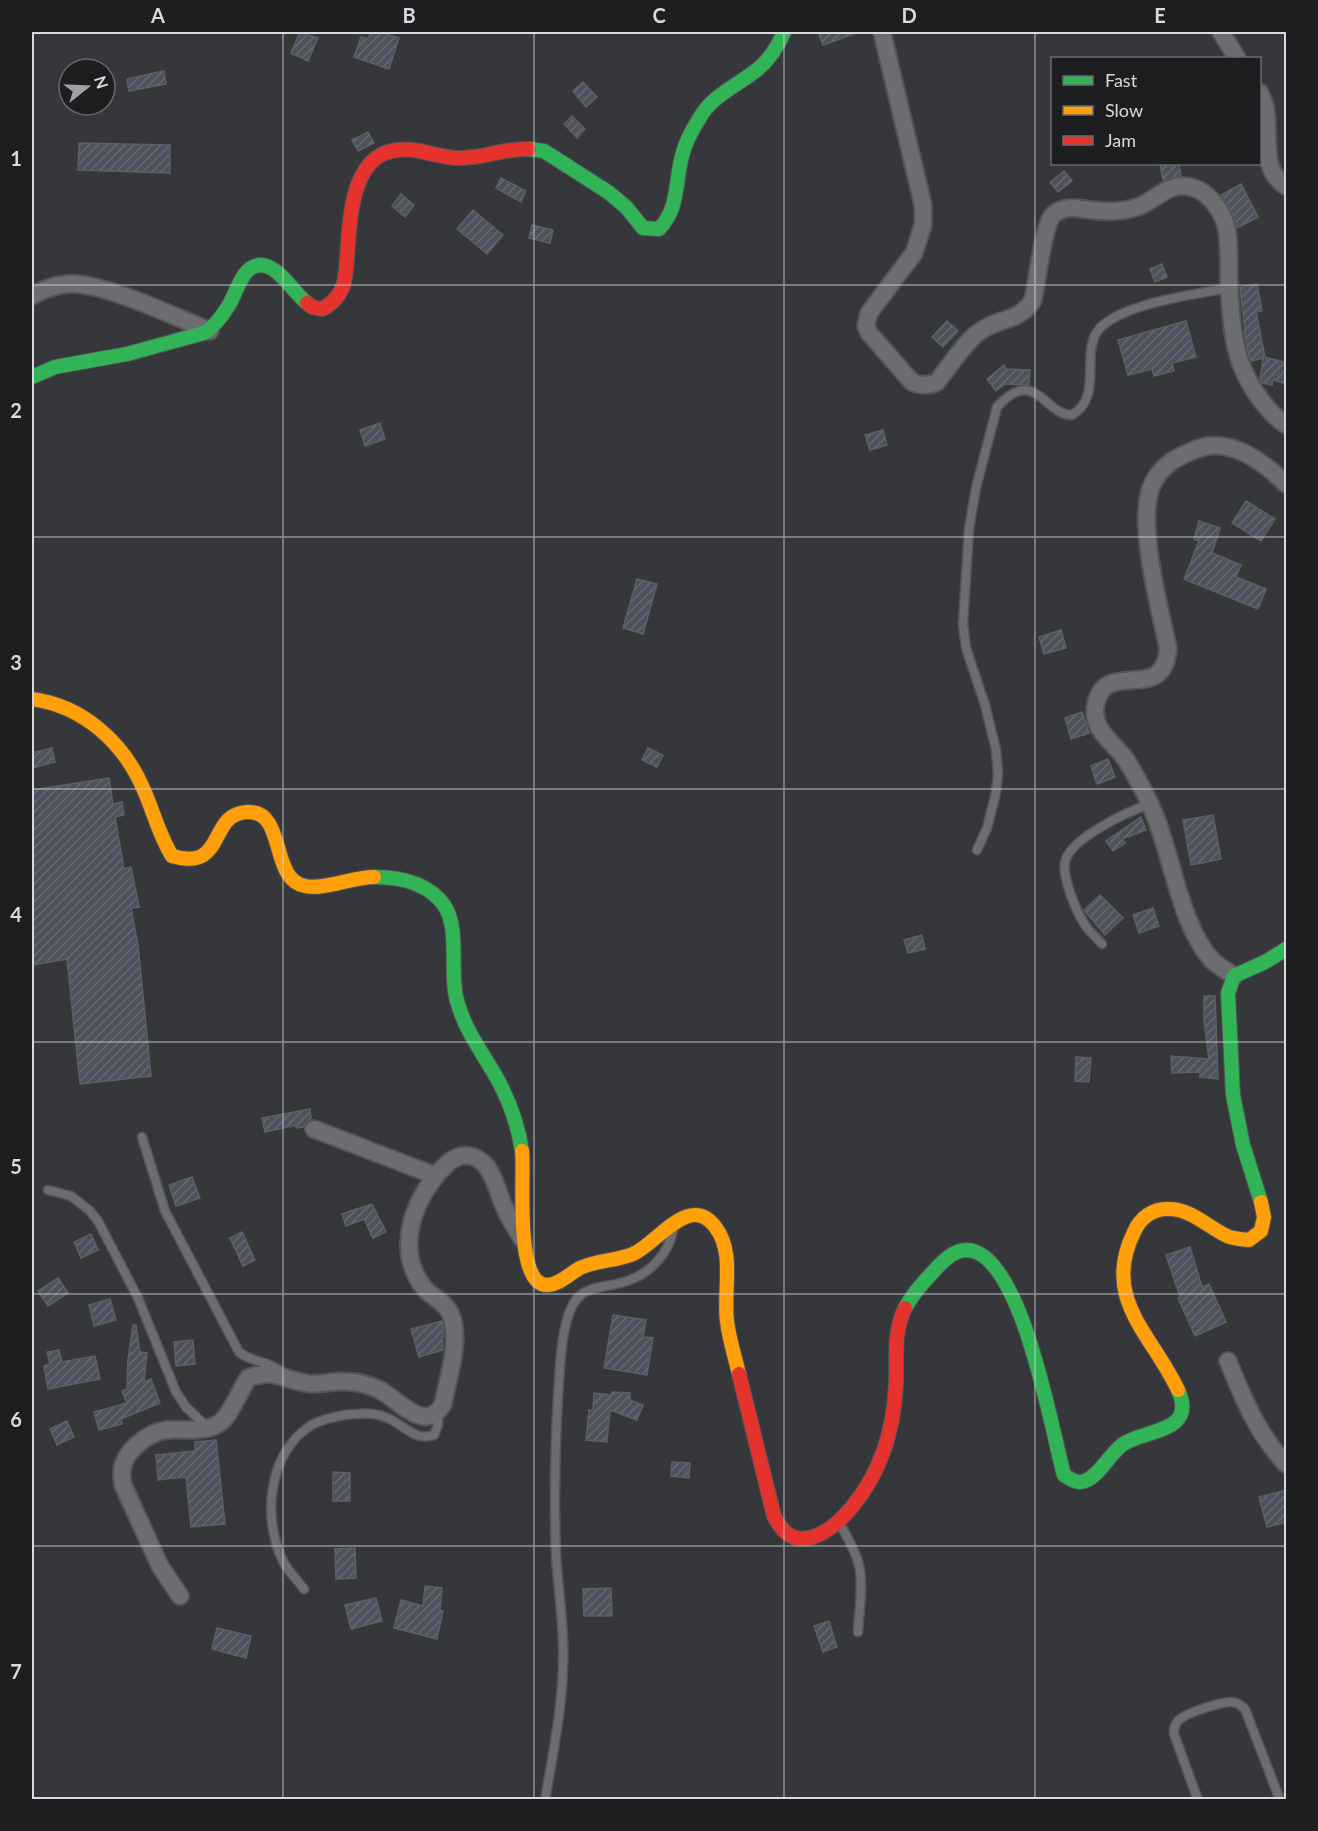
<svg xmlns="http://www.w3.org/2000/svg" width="1318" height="1831" viewBox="0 0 1318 1831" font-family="Lato,sans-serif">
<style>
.building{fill:url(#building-hatch);stroke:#5e5f62;stroke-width:1.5}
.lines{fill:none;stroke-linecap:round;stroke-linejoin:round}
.lane-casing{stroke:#535456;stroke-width:11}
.street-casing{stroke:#535456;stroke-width:20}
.fast-casing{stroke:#535456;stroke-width:16}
.slow-casing{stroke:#535456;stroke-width:16}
.jam-casing{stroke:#535456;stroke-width:16}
.lane{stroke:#6c6d70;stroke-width:8}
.street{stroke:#6c6d70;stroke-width:16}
.fast{stroke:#30b455;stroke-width:14}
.slow{stroke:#ff9f0a;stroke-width:14}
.jam{stroke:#e5322d;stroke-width:14}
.grid{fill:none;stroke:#d8dadd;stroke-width:1.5;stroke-opacity:0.55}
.neatline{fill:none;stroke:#d8dadd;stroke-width:2}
.grid-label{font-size:20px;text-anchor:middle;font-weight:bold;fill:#d8dadd}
</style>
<defs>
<pattern id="building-hatch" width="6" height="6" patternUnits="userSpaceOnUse" patternTransform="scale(1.5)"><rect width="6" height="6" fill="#4c515c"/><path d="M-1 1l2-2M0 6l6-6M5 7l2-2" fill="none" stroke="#656973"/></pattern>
</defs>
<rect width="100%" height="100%" fill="#36373a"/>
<path class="building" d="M300,32L318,38L308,61L291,53Z
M371,32H380L399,38L389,69L354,57L361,37L368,39Z
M818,32H855L856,33L823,45Z
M164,71L166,84L129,91L127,79Z
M583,82L597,97L586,107L573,91Z
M572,116L585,129L577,138L564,124Z
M368,132L374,143L358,151L352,140Z
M79,143L170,145V173L78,170Z
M1160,164H1179L1181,176L1163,180Z
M1064,171L1072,181L1058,192L1050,182Z
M501,178L526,191L521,202L496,188Z
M1241,184L1258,217L1237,228L1231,211L1221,195Z
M401,194L414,205L405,217L392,206Z
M473,210L503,235L487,254L457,229Z
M532,225L553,230L550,243L529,238Z
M1162,264L1167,277L1155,282L1150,269Z
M1257,284L1262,311L1256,312L1265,357L1287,363V384L1273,380L1272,385L1262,383L1260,379L1263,358L1251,361L1248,352L1244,331H1245L1240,287Z
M947,321L958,331L943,347L932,337Z
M1186,321L1196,357L1172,363L1174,371L1154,376L1152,369L1128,375L1118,340Z
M1004,365L1006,369L1030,370L1029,385L1005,384L996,391L987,379Z
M380,423L385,439L365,446L360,430Z
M883,430L887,445L870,450L865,435Z
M1246,501L1275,519L1261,541L1232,523Z
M1199,521L1220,528L1212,553L1241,565L1236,577L1266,589L1258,609L1184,579L1199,541L1194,539Z
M637,579L657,584L643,634L623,628Z
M1061,630L1066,648L1044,654L1039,637Z
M1082,712L1089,733L1071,739L1065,718Z
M52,748L55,762L32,768V753Z
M648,748L663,755L657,767L642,760Z
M1108,759L1115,777L1097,784L1091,766Z
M109,778L113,804L122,802L124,815L115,817L124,869L131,867L139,907L131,908L138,945L151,1076L80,1084L67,959L32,965V790Z
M1213,815L1221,859L1191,865L1183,820Z
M1141,817L1146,830L1122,839L1125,843L1113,851L1106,841Z
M1100,895L1123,918L1105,935L1084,910Z
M1153,908L1159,926L1139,933L1133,915Z
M922,935L925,949L908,953L904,940Z
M1204,996H1215L1218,1079L1200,1077V1072L1172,1073L1171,1056L1209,1059L1204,1020Z
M1076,1057L1091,1058L1089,1082L1075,1081Z
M310,1109L311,1119L307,1121L304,1127L296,1128V1125L265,1132L262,1118Z
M192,1177L200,1198L176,1206L169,1185Z
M372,1204L386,1232L373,1238L364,1219L346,1226L342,1214Z
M242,1232L255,1260L243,1266L230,1238Z
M91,1234L98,1250L81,1258L74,1242Z
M1190,1247L1202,1287L1209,1284L1226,1322L1195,1336L1178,1298L1180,1297L1166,1255Z
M58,1278L68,1293L48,1306L38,1291Z
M110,1299L116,1320L94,1326L89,1305Z
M613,1315L646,1320L643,1337L653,1338L647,1375L604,1368Z
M442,1321L444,1337H442L443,1350L419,1357L411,1329Z
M133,1325H136L140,1352L147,1353L144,1382L151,1379L160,1403L121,1419L122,1424L99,1430L94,1412L127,1403L122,1391L127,1389L128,1359Z
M193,1340L195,1364L176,1366L174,1342Z
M59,1350L62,1362L95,1356L100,1379L48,1389L44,1366L50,1364L47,1352Z
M612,1392L630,1393V1400L643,1405L637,1420L610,1410L607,1442L586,1440L589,1410H593L594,1393L612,1395Z
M67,1421L74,1437L57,1445L50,1429Z
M216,1440L225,1524L191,1527L186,1477L158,1480L156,1455L195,1451V1442Z
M672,1462L690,1463L689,1478L671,1476Z
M333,1472L350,1473V1501H333Z
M1287,1490V1522L1267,1527L1259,1497Z
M355,1548L356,1578L336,1579L335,1549Z
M425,1586L442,1588L440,1610L443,1611L437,1639L394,1628L401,1600L423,1606Z
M611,1588L612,1616H584L583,1589Z
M376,1598L382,1621L351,1629L345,1605Z
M829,1621L837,1647L823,1652L814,1626Z
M217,1628L251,1636L246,1658L212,1649Z"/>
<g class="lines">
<g class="lane-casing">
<path id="lane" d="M977,850L987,828L996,793L998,774L996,750L985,705L966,648L963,624L969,529L976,488L997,407C1035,365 1044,415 1072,415C1105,396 1078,349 1101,327C1126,303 1196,294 1229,288
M1102,944C1096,937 1088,931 1084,923C1076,911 1062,877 1065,862C1070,838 1129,811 1150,804
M142,1137L165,1211L239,1352C251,1362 267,1361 279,1370
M48,1190L71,1196L89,1210L98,1221L138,1298L176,1392L186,1407L208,1428
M839,1522C847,1537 857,1553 860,1570C863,1590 859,1612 858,1632
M304,1589C298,1581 289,1572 284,1563C262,1521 267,1454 310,1426C321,1419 344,1414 358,1414C367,1413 377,1414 385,1417C403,1423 414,1442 434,1435L438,1425V1412
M545,1800C554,1748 565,1695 563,1642C562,1613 558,1584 556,1556C554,1503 555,1449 558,1397C560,1371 560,1345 567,1320C577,1280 602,1291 630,1280C651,1272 669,1253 673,1230
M1198,1800L1174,1734C1174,1729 1174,1726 1178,1721C1185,1713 1227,1699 1237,1703C1240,1704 1242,1707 1245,1709L1280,1800"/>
</g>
<g class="street-casing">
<path id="street" d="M882,32L923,205V225L914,253L869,313L866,326L869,333L912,382C922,386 928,386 937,382C949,367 964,343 979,332C998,317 1019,323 1033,300C1037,282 1043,228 1052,216C1060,207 1072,207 1082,209C1101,212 1122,213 1140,206C1159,198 1170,180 1194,188C1207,192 1219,207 1224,220C1231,236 1228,269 1229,287C1231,311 1232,341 1241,364C1249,386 1267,412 1286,425
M1221,32L1237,58
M1260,93C1261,97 1264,101 1265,106C1271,131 1259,171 1286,186
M32,296C42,290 55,285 67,284C98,280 178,318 210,331
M1234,976C1227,971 1218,966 1212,960C1178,923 1172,849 1150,804C1143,789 1135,774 1126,760C1113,741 1090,730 1096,703C1106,658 1165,705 1168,648C1160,609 1134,515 1154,481C1164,463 1179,456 1197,449C1229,436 1264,462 1286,484
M314,1129L436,1176
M1228,1361C1243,1398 1258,1435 1286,1464
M180,1596L160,1566L123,1485C123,1481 121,1476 122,1471C124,1451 148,1432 167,1430C186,1428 204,1434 221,1422C230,1415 241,1389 248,1378C276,1368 280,1379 306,1383C315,1385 324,1383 333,1382C349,1380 364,1383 378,1389C393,1396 405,1412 421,1416C432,1418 438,1413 443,1404C448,1377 461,1342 451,1315C446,1302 433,1298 425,1289C392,1250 415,1193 448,1163C461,1152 476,1153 487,1167C495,1178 498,1192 503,1204C509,1218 515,1228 523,1240"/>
</g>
<g class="fast-casing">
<path id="fast" d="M529,149L544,151L608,192L626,207L643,228L659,229C679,209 675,182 682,156C685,143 692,130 699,119C712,95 737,86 758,69C770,59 778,46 784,32
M32,377L55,367L127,354L204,333C214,327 223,315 229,305C238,290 244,257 269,267C284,274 294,293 307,303
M374,877C400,877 428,883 444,905C461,930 448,975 458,1004C465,1029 481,1051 494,1073C508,1097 518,1124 522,1151
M1261,1202L1243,1145L1233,1095L1228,993L1234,976L1265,962L1286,949
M905,1308C913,1294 922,1283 933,1272C942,1262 953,1250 967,1250C1022,1252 1052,1433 1064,1475C1070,1479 1077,1484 1085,1481C1100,1475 1109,1455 1122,1445C1143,1429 1198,1434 1178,1390"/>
</g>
<g class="slow-casing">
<path id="slow" d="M32,699C83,706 123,742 143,788C153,810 159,835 172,856C227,872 207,814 247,812C287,810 269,879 305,886C324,890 353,877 374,877
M522,1151C525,1173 513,1287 548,1285C561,1284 570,1273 580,1268C597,1260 616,1261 633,1254C657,1244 690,1191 716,1228C735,1253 723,1292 727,1321C729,1339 735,1357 739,1374
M1178,1390C1152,1334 1101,1299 1134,1232C1140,1218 1153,1208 1169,1209C1191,1209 1208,1227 1227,1236C1234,1239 1241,1239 1249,1240L1261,1231L1264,1217L1261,1202"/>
</g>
<g class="jam-casing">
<path id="jam" d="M307,303L312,307L322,309C332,304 339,297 343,286C346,278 346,267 347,259C349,227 350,167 385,153C410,143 432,157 457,158C481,159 504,148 529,149
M739,1374L774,1516C783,1533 793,1543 813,1537C829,1532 842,1519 852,1507C881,1472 894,1429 896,1384C897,1357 893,1333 905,1308"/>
</g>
<use href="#lane" class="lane"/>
<use href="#street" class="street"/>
<use href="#fast" class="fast"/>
<use href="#slow" class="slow"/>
<use href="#jam" class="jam"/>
</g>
<path class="grid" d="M283,32V1800M534,32V1800M784,32V1800M1035,32V1800M32,285H1286M32,537H1286M32,789H1286M32,1042H1286M32,1294H1286M32,1546H1286"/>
<rect width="1318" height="1831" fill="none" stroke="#1d1e20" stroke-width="66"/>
<rect x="1051" y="57" width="210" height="108" fill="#1d1e20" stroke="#68696c" stroke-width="1.5"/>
<rect x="1063" y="76" width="30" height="9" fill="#30b455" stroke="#68696c" stroke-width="1.5"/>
<text x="1105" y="87" font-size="18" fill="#d8dadd">Fast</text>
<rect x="1063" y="106" width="30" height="9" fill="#ff9f0a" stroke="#68696c" stroke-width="1.5"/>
<text x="1105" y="117" font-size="18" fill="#d8dadd">Slow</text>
<rect x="1063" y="136" width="30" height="9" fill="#e5322d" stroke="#68696c" stroke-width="1.5"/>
<text x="1105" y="147" font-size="18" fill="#d8dadd">Jam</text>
<g transform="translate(87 87) rotate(72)"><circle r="28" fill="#1d1e20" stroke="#68696c" stroke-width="1.5"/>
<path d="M0-4.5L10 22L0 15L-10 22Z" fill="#9fa1a4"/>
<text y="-9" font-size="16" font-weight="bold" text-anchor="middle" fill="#d8dadd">N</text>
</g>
<rect x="33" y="33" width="1252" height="1765" class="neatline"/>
<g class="grid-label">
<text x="158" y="23">A</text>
<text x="409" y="23">B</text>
<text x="659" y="23">C</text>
<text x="909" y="23">D</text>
<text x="1160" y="23">E</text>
<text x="16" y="166">1</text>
<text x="16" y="418">2</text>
<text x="16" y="670">3</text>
<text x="16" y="922">4</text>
<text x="16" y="1174">5</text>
<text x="16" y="1427">6</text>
<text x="16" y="1679">7</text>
</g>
</svg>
